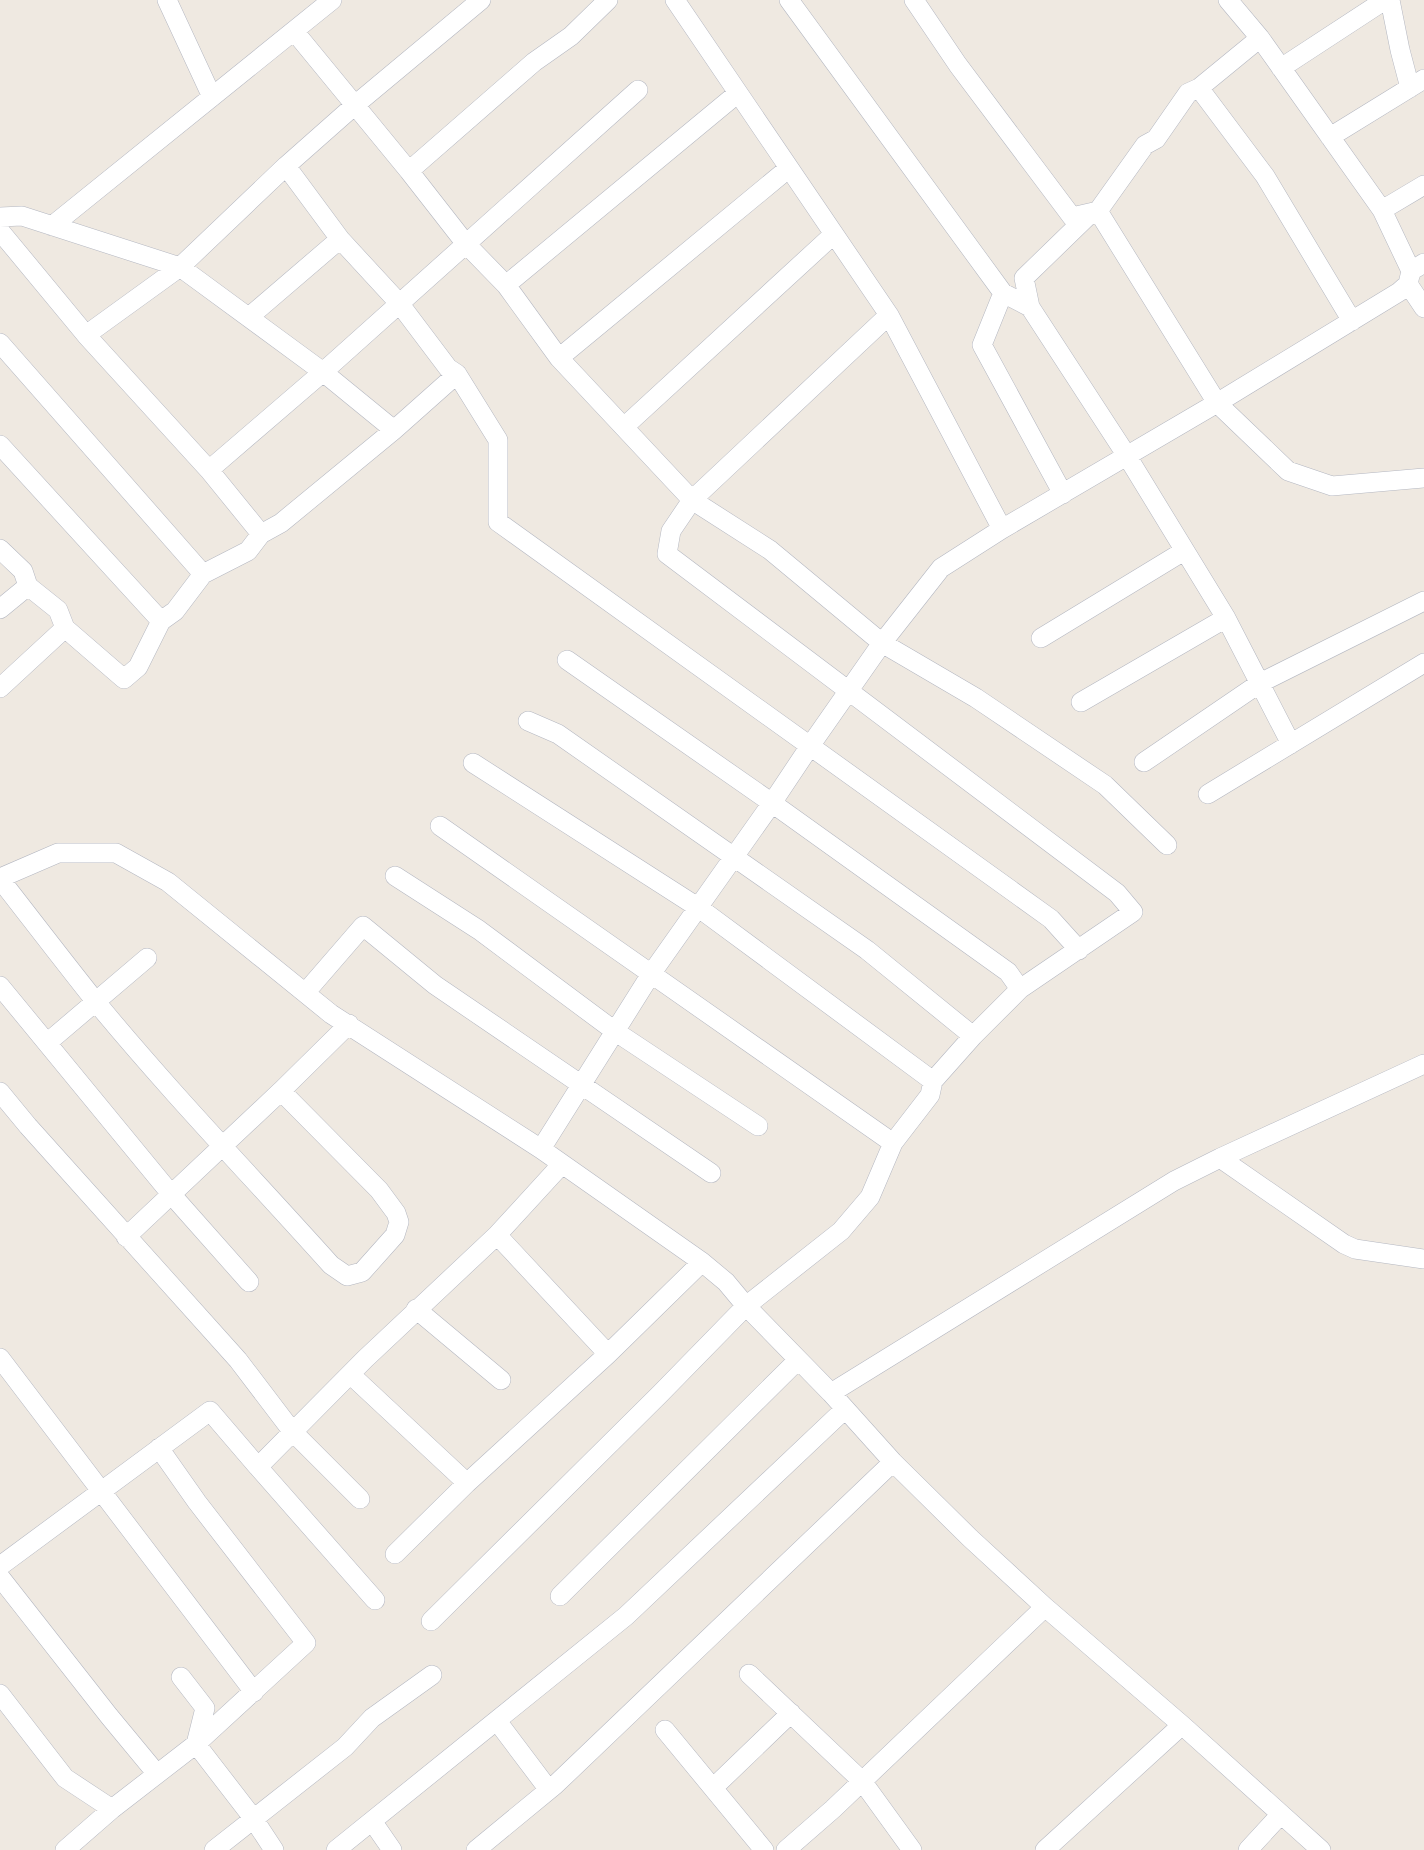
<svg xmlns="http://www.w3.org/2000/svg" width="1424" height="1850" viewBox="0 0 1424 1850" font-family="'Asap Condensed',sans-serif">
<style>
.lines{fill:none;stroke-linecap:round;stroke-linejoin:round}
.minor-casing{stroke:#b4b7c1;stroke-width:20}
.minor{stroke:#fff;stroke-width:19}
</style>
<rect width="100%" height="100%" fill="#efe9e1"/>
<g class="lines">
<g class="minor-casing">
<path id="minor" d="M167,0L212,97
M675,0L889,315
M789,0L1003,293L1030,307L1127,456L1226,618L1291,744
M914,0L958,65L1072,217L1098,211L1145,145L1156,139L1188,93L1199,88L1260,38L1382,210L1411,271
M1228,0L1260,38
M1390,0L1400,50L1410,88
M294,31L409,171L466,244L506,285L559,358L692,500L770,550L882,643L976,698L1105,785L1167,845
M1281,68L1385,0
M1199,88L1265,176L1352,321
M1330,137L1424,79
M286,166L340,239L399,303L448,368L457,374
M409,171L534,62L571,36L608,0
M1382,210L1424,185
M1098,211L1217,403L1288,471L1332,486L1424,478
M0,217L22,216L180,267L323,372L394,430
M52,226L332,0
M0,231L86,335L209,470L261,534
M1408,284L1424,308
M506,285L738,93
M1003,293L982,345L1063,494
M1030,307L1024,278L1091,213
M249,317L340,239
M86,335L180,267L286,166L355,105L481,0
M0,343L203,574
M559,358L789,168
M624,427L834,234
M0,445L161,621
M209,470L323,372L638,90
M0,549L23,571L28,586L58,610L65,628L124,679L138,667L161,621L175,611L203,574L248,551L261,534L281,523L394,430L457,374L498,440V522L1051,919L1079,950
M0,609L28,586
M1041,638L1184,551
M567,660L772,803L1008,972L1020,989
M0,688L65,628
M1081,702L1226,618
M528,721L558,734L867,950L973,1036
M1144,762L1260,683L1424,601
M473,763L699,908L933,1081
M1208,794L1424,663
M440,826L893,1143
M395,876L479,930L616,1032L758,1126
M0,878L58,853H116L168,882L331,1014L541,1149L702,1262L726,1282L746,1306L831,1393L893,1462L970,1538L1045,1607L1182,1725L1321,1850
M0,879C32,920 64,962 96,1002C171,1093 253,1178 331,1265L347,1276L362,1272L395,1235L399,1222L396,1213L379,1190L281,1091L126,1237
M0,986L171,1194L249,1282
M305,993L363,926L435,985L711,1173
M47,1043L147,958
M281,1091L349,1024
M0,1092L28,1126L238,1360L292,1431L360,1499
M541,1149L651,974L772,803L810,746L882,643L941,568L1002,529L1217,403L1399,292L1408,284L1411,271L1424,263
M1220,1158L1344,1244L1355,1249L1424,1259
M562,1164L497,1235L608,1354
M416,1309L501,1380
M0,1358L254,1692
M350,1374L467,1483
M831,1393L1174,1181L1220,1158L1424,1064
M395,1554L467,1483L608,1354L702,1262
M0,1566L210,1411L258,1467
M0,1577L109,1716L157,1774
M560,1596L798,1360
M375,1600L258,1467L365,1359L497,1235
M431,1621L660,1394L746,1306L841,1231L870,1197L893,1143L930,1095L933,1081L973,1036L1020,989L1133,912L1117,893L667,554L671,531L692,500L889,315L1002,529
M749,1674L862,1781L912,1850
M181,1677L205,1708L196,1744L253,1818L274,1850
M0,1694L65,1778L112,1809
M497,1721L549,1790
M665,1730L764,1850
M713,1788L791,1713
M372,1821L392,1850
M65,1850L112,1809L196,1744L306,1643L197,1502L159,1448
M214,1850L345,1747L372,1718L432,1675
M336,1850L626,1616L845,1409
M476,1850L555,1785L893,1462
M786,1850L833,1809L1045,1607
M1045,1850L1182,1725
M1248,1850L1281,1814"/>
</g>
<use href="#minor" class="minor"/>
</g>
</svg>
